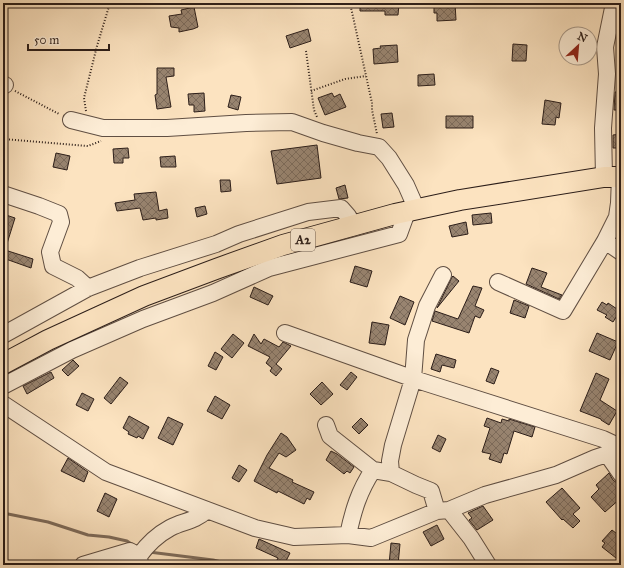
<svg xmlns="http://www.w3.org/2000/svg" width="624" height="568" viewBox="0 0 624 568" font-family="'IM FELL Great Primer',serif">
<style>
.lines{fill:none;stroke-linecap:round;stroke-linejoin:round}
.stream{stroke:#7e6c5b;stroke-width:3}
.building{fill:url(#building-cross-hatch);stroke:#2c1e19}
.minor-casing{stroke:#604f43;stroke-width:18}
.major-casing{stroke:#2c1e19;stroke-width:22}
.path{stroke:#2c1e19;stroke-width:2;stroke-dasharray:1 2;stroke-linecap:butt}
.minor{stroke:#fdedd6;stroke-width:16}
.major{stroke:#fce3c0;stroke-width:20}
.labels{text-anchor:middle;dominant-baseline:central;stroke-width:3;stroke-linejoin:round;paint-order:stroke}
.shield{fill:#fdedd6;stroke:#6b5c52;stroke-width:1}
.shield-label{font-size:13px;font-weight:bold;fill:#2c1e19}
</style>
<defs>
<pattern id="building-cross-hatch" width="8" height="8" patternUnits="userSpaceOnUse"><rect width="8" height="8" fill="#988470"/><path d="M0 0l8 8M0 8l8-8" fill="none" stroke="#7c6b5b"/></pattern>
</defs>
<rect width="100%" height="100%" fill="#fce3c0"/>
<filter id="stains"><feTurbulence type="fractalNoise" baseFrequency=".005" numOctaves="4"/><feColorMatrix values="0 0 0 0 .2 0 0 0 0 .09 0 0 0 0 .02 0 0 0 .5 -.17"/></filter>
<radialGradient id="worn" r=".72"><stop offset=".6" stop-color="#630" stop-opacity="0"/><stop offset="1" stop-color="#630" stop-opacity=".3"/></radialGradient>
<g class="lines">
<path class="stream" d="M3,513L48,522L88,535L109,537L127,541L133,545
M149,552L213,560L234,565"/>
</g>
<path class="building" d="M360,3L399,4L398,15H385V11H360Z
M434,3H455L456,20L437,21V13H434Z
M194,7L198,27L193,29L179,32V28L171,27L169,16L182,14L181,10Z
M308,29L311,41L290,48L286,36Z
M513,44L527,45L526,61H512Z
M397,45L398,62L374,64L373,49L381,48L380,46Z
M157,68H174V76L166,77L171,107L157,109L155,95L157,94Z
M434,74L435,85L418,86V75Z
M615,92H621V110H614Z
M204,93L205,111L194,112V105H189L188,94Z
M332,93L334,97L340,94L346,107L325,115L318,98Z
M231,95L241,97L238,110L228,107Z
M545,100L561,103L559,118L556,117L555,125L542,124Z
M392,113L394,127L383,128L381,114Z
M446,116H473V128H446Z
M621,134V143L617,144V148H613V135Z
M317,145L321,178L277,184L271,151Z
M128,148L129,158H123V163H114L113,149Z
M56,153L70,156L67,170L53,167Z
M175,156L176,167H161L160,157Z
M220,180H230L231,191L221,192Z
M345,185L348,198L339,199L336,188Z
M156,192L159,211L167,209L168,218L156,220V218L143,220L140,208L117,211L115,203L135,200L134,194Z
M205,206L207,214L197,217L195,208Z
M491,213L492,223L473,225L472,215Z
M6,215L15,218L5,250L33,259L31,268L3,258V222Z
M466,222L468,234L452,237L449,226Z
M355,266L372,271L367,287L350,282Z
M532,268L547,273L541,287L562,295L559,299L526,284Z
M453,276L459,281L437,308L452,277Z
M473,286L482,288L475,306L484,310L480,318L475,316L469,333L432,321L435,311L458,319Z
M254,287L273,296L268,305L250,297Z
M400,296L414,302L405,325L390,318Z
M514,300L529,306L525,318L510,313Z
M602,302L607,305L608,303L620,311L613,322L605,317L607,315L597,310Z
M372,322L389,325L385,345L369,343Z
M597,333L618,342L610,360L589,351Z
M233,334L244,343L232,358L221,349Z
M254,334L261,344L264,339L279,347L283,342L291,346L276,364L282,369L276,376L270,371L272,368L266,363L270,357L248,346Z
M215,352L223,357L216,370L208,366Z
M436,354L456,360L454,368L442,365L440,372L431,369Z
M73,360L79,366L68,376L62,370Z
M491,368L499,371L494,384L486,381Z
M51,372L54,378L27,394L23,386Z
M351,372L357,377L347,390L340,385Z
M596,373L609,379L600,400L617,411L609,425L601,420V419L580,411Z
M120,377L128,383L111,404L104,398Z
M322,382L333,394L321,405L310,394Z
M82,393L94,399L88,411L76,405Z
M215,396L230,405L222,419L207,411Z
M129,416L149,427L143,439L138,436L137,438L128,434L129,432L123,428Z
M168,417L183,424L173,445L158,438Z
M361,418L368,425L359,434L352,427Z
M487,418L501,423L502,419L509,421V419L535,427L532,437L514,431L507,454L504,453L501,463L489,459L491,454L482,452L490,428L484,426Z
M281,433L287,437L296,450L286,457L279,453L269,468L293,480L292,482L314,492L310,500L307,498L304,504L278,491L277,493L254,481L267,455Z
M438,435L446,439L440,452L432,448Z
M331,451L337,454L354,467L350,473L347,471L344,474L326,460Z
M68,458L88,472L84,482L61,471Z
M239,465L247,470L239,482L232,478Z
M609,473L613,480L621,486V498L605,512L591,497L599,489L596,485Z
M562,488L580,508L573,514L580,521L573,528L563,519L562,520L546,502Z
M105,493L117,499L109,517L97,511Z
M483,506L493,520L477,530L469,520L472,518L468,513Z
M437,525L444,539L431,546L423,532Z
M612,530L621,537V552L616,558L602,547L605,543L602,541Z
M259,539L290,553L284,565L276,562L278,558L256,548Z
M391,543L400,544L398,565H389Z"/>
<g class="lines">
<g class="minor-casing">
<path id="minor" d="M3,85H5
M71,120L103,128H167L246,123L292,122L323,133L358,143L379,147L389,158L406,185L417,210
M604,177L603,128L607,74L605,47L614,3
M3,194L39,206L59,214L61,222L50,252L53,266L77,278L88,288
M605,241L621,252
M498,282L563,311L605,241L617,217L619,203L620,177
M285,333L417,380L603,439L620,447
M3,335L88,288L140,268L216,244L239,234L308,212L341,208L348,216L354,226
M3,386L72,350L143,319L213,293L269,268L399,234L407,212
M3,404L106,472L255,528L294,537L348,535L371,538L437,511L449,510L485,495L556,475L595,458L607,454L621,447
M326,425L330,436L373,470L391,473
M607,454L621,474
M449,510L471,538L488,565
M437,511L431,491L416,485L391,473L390,461L393,445L413,379L416,340L427,306L443,275
M348,535C353,511 359,491 373,470
M83,565L130,551L139,556
M140,565L139,556C147,545 157,535 170,528C183,521 194,522 207,510"/>
</g>
<g class="major-casing">
<path id="major" d="M3,364L48,340L144,296L216,269L283,245L395,214L460,200L604,177H621"/>
</g>
<path class="path" d="M350,3L372,103V110L377,134
M306,51L314,110L317,117
M15,91L59,114
M311,91L345,79L366,76
M86,111L84,98L97,46L110,3
M3,139L88,146L101,141"/>
<use href="#minor" class="minor"/>
<use href="#major" class="major"/>
</g>
<g class="labels">
<rect class="shield" x="291" y="229" width="24" height="22" rx="3"/>
<g class="shield-label">
<text x="303" y="240">A2</text>
</g>
</g>
<rect width="624" height="568" fill="none" stroke="#fce3c0" stroke-width="16"/>
<rect x="4" y="4" width="616" height="560" fill="none" stroke="#2c1e19" stroke-width="2"/>
<rect x="8" y="8" width="608" height="552" fill="none" stroke="#2c1e19"/>
<g transform="translate(578 46) rotate(26)"><circle r="19" fill="#fdedd6" stroke="#a99a8a"/>
<path d="M0-3L7 15L0 10L-7 15Z" fill="#8f2418"/>
<text y="-6" font-size="11" font-weight="bold" text-anchor="middle" fill="#2c1e19">N</text>
</g>
<path d="M28 44v6h81v-6" fill="none" stroke="#2c1e19" stroke-width="2"/>
<text x="34" y="44" font-size="12" fill="#2c1e19" stroke="#fdedd6" stroke-width="3" paint-order="stroke">50 m</text>
<rect width="100%" height="100%" filter="url(#stains)"/>
<rect width="100%" height="100%" fill="url(#worn)"/>
</svg>
